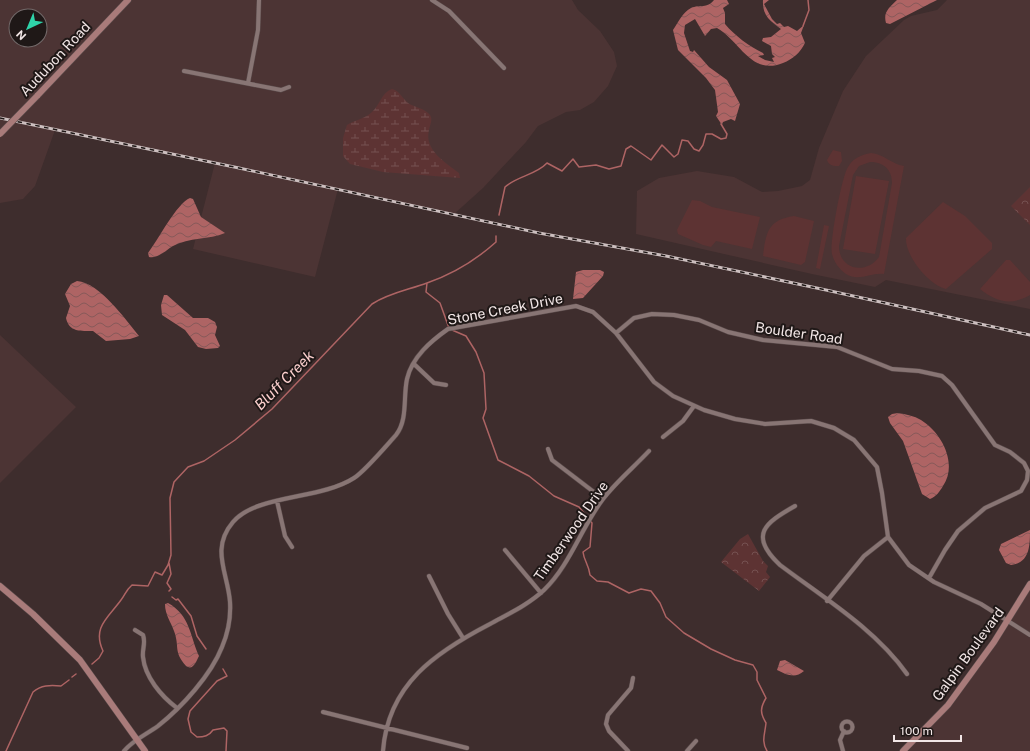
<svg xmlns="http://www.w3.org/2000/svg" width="1030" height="751" viewBox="0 0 1030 751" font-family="'Public Sans',sans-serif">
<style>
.built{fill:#4c3434;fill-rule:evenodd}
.green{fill:#5d3333;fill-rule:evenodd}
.wetland{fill:url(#wetland-marsh)}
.park{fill:url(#park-crowns)}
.water{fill:url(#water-waves)}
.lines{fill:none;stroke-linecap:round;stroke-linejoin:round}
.stream{stroke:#ae6464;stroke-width:1.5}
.street-casing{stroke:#5a4b4b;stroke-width:5}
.secondary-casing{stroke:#5a4b4b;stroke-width:7}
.street{stroke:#887574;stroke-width:4}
.secondary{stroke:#a97b7a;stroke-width:6}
.rail-casing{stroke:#ccbfbf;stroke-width:3}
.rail{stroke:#1f1817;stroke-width:1.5;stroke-dasharray:4.5;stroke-linecap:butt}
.secondary-bridge-casing{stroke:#5a4b4b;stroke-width:7;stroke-linecap:butt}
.secondary-bridge{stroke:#a97b7a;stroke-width:6}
.labels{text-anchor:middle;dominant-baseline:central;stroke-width:4;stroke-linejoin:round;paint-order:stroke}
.street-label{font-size:14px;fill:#f2e6e6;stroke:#1f1817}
.water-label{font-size:15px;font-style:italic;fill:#fcd0ce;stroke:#1f1817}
</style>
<defs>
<pattern id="wetland-marsh" width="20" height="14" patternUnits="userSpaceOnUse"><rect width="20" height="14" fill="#5d3333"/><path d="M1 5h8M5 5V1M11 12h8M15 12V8" fill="none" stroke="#755151"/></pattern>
<pattern id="park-crowns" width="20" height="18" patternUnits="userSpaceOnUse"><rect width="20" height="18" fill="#5d3333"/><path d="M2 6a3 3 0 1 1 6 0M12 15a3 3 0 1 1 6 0" fill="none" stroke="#755151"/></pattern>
<pattern id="water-waves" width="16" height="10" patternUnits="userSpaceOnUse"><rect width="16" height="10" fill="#ae6464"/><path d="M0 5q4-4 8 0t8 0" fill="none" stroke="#865858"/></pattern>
</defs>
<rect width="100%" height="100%" fill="#3e2d2d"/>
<path class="built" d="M0,0H572L578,10L600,31L614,52L617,66L608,86L594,102L580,110L566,112L538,126L526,142L483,188L453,215L338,189L315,277L193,249L215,163L55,130L35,186L23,199L0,203ZM16,16H40V40H16Z
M947,0H1030V309L886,280L875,287L812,274L636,234L637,191L659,178L697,171L734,177L762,192L778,191L802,186L810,180L819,148L843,91L866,56L904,20L911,16L937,10Z
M0,335L76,407L0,483Z
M1030,584V751H906L948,705Z"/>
<path class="green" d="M833,150L841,152L842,161L839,166C834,166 829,166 827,160Z
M871,153C884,154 891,164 904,166L884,274C871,272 859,282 846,274C839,269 834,262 832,254C829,244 842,175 848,167C853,158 861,155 871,153ZM870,162C883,162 892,169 892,183L879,257C866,275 839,270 839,246L853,175L859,166Z
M856,176L889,181L875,254L843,249Z
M692,200L700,201L712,207L760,217L752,249L716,241L711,247L703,245L678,234L677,230Z
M943,202L965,216L992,243V249L946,289C929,285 905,256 906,238Z
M794,216L814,221L805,262L801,265L763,256C766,232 768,220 794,216Z
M824,225L829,226L820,269L816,268Z
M1006,260H1010L1030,282V295C1011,306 996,302 980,289Z"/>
<path class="wetland" d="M392,89C400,91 402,98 408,103C414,107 426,109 430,115C433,120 430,124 429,130C424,150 445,162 459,173L460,178L383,172L350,164L343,156V138L347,125C355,120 365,119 372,112C380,105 381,93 392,89Z"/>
<path class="park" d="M1030,187V225L1011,206Z
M748,534L763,561L768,566L766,572L770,577L759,591L721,562L740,539Z"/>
<path class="water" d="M714,0H727L729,4L723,8L725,13V24C735,36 749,46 763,53L764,55L758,56L765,60L774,62L772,58L775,57L772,54L771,46L762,41L763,38L771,37L781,29C770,21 762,15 763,0H769L764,4L772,19L777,24L780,23L784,27L788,26L797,31L804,25L801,33L805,43C800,53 793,59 783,63C751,76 740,41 717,28L711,29L705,36L695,19L685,25L684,33L690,51L693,52L694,50L709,67L727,80L740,104L735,121L731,119L723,122L722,125L716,116L718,112L715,90L706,78L678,50L673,30C678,23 682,13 691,8C700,4 707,9 714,0Z
M897,0H937L890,24L886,23C883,12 889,8 897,0Z
M190,198L193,199L201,217L225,233C209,240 189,237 173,246C166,250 158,259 149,257L148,253C158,240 177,203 190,198Z
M583,270H600L604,272L603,276L583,298L573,299L576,272Z
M77,281C100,283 125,319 139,336L130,339L106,341L93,331C80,331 69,332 66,318L70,306L65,294L71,284Z
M164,295H167L193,318H208L215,322L217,327L215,335L220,346L218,348L206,349L198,347L185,330L162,315L161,305Z
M898,413C906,414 914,416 921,420C942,433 958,464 943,486C940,491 936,497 930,499L922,494L903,441L890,423L888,417L892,414Z
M1030,530C1030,545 1030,563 1011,565L1006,563L999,550L1001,544Z
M168,603C190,615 190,636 199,656C196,662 193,671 186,666C173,651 180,647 174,631C171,622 165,615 165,604Z
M785,660L804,671C795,679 787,675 777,670L780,661Z"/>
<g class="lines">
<path class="stream" d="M803,26L809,10L808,0
M499,215L505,187C517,176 536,175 547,163L562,171L573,159L579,167L596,165L609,169L621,166L626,149L631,146L651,160L662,145L674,157L678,154L682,140L688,141L694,149L699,151L703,145L706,134H712L721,139L726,138L727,134L721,124
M427,283L426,292L440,303L449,328
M452,330L466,336L476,352L484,373L486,409L483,418L498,460L529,476L554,496L579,507L592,523L590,547L583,552C584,561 589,565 590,575L597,581L608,582L629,593L641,589L651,591L660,603L666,617L684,633L711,649L735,660L753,665L757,672V680L766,698C760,708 760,713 766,723C765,734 761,741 767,751
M169,591L171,589L167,583L171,574L169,563
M172,597L176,600L178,599L191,616L197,636L206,649
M92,664L99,658L103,651C92,627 108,618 121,600C125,595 126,590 132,585L148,586L155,572L162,575L168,565L171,555L170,498L174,482L188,467L204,461L235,440L272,409L372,304C389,293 408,290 427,283C453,274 476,260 496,242V236
M223,669L227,676L217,681L190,711L188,719L191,732L197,737C204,737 209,736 213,730L224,728L227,731L226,751
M72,677L76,674
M6,751L33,692C41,685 50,685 61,686L69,680"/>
<g class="street-casing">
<path id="street" d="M432,0L449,11L504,68
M184,71L281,90L289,87
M248,83L258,30L259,0
M616,333L634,318L652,314L674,315L699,320L728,332L763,340L837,347L892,369L919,371L942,376L952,385L995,445L1010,452L1024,463L1028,471L1027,480L1021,491L985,508L958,531L945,550L929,578
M414,364L434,383L446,385
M663,437L683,421L694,406
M548,449L552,460L603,499
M277,501L285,536L292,547
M795,506C765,523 748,535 780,565C824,598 875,629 907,674
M505,550L541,593
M429,576L448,614L463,638
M827,601L864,556L888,537
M135,630L143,635C146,643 142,649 143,657C145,677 161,696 177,708
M323,712L467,748
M841.5 727a5.5 5.5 0 1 1 11 0a5.5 5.5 0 1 1-11 0Z
M124,751C133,740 147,734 158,726C182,707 211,675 222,647C228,633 231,618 230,602C228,573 210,549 233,522C257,494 320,500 354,478C365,471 386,446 396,435C408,420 403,397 407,379C412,357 431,341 448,329L576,306L593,312L616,333L654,382L673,396L704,410L735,419L765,424L811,421L834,428L854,440L877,467L882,493L888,537L909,565L934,582L981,604L1030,635
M383,751C388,684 436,652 490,624C508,614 528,605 544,590C570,565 581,528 603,499C616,482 634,467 649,451
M628,751L609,731L606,724L608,715L631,688L633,678
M687,751L696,741
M843,751L840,740L844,731"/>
</g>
<g class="secondary-casing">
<path id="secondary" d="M37,96L128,0
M0,586L33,614L80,660L145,751
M903,751L948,705L994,642L1030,584"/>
</g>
<use href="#street" class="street"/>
<use href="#secondary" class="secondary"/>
<g class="rail-casing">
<path id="rail" d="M0,118L239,168L539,233L666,256L826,290L1030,335"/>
</g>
<use href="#rail" class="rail"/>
<g class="secondary-bridge-casing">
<path id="secondary-bridge" d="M0,134L37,96"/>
</g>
<use href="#secondary-bridge" class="secondary-bridge"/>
</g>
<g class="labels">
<g class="street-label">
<text transform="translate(55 59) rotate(-47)">Audubon Road</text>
<text transform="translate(505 309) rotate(-11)">Stone Creek Drive</text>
<text transform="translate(799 333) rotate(8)">Boulder Road</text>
<text transform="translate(571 531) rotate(-55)">Timberwood Drive</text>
<text transform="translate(968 654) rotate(-54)">Galpin Boulevard</text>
</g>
<g class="water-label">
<text transform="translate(284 380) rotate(-45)">Bluff Creek</text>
</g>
</g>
<g transform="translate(28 28) rotate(224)"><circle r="19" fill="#1f1817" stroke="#736a6a"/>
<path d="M0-3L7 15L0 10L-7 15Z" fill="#2fd4aa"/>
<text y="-6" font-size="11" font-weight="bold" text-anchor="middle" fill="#f2e6e6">N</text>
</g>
<path d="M894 735v6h67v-6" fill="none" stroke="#f2e6e6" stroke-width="2"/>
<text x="900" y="735" font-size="12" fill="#f2e6e6" stroke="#1f1817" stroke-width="3" paint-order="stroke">100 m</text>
</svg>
